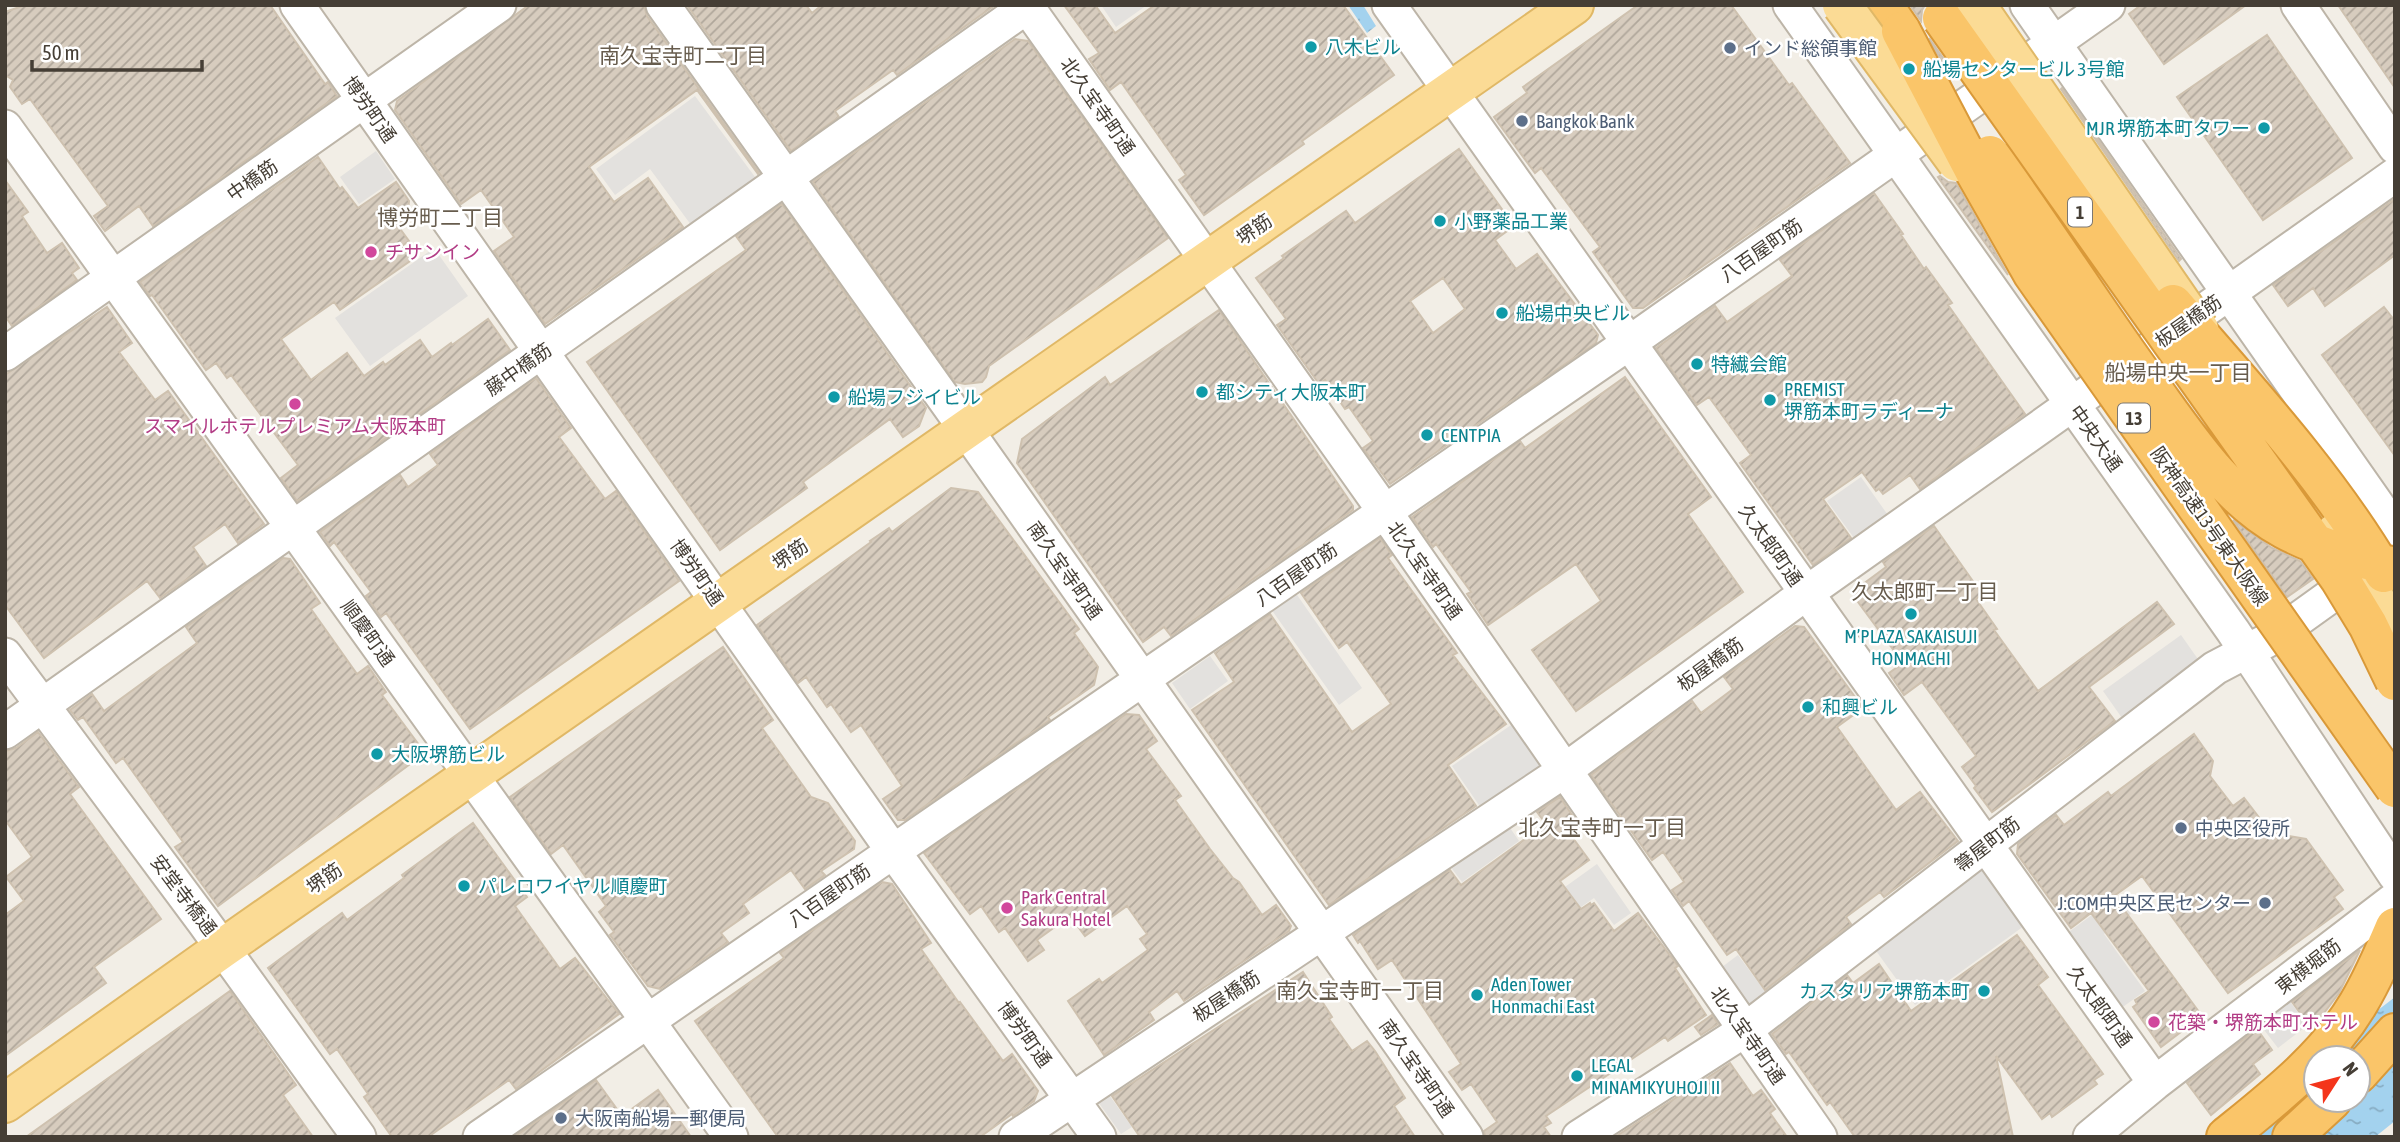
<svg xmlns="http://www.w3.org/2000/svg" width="2400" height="1142" viewBox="0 0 2400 1142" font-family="'Asap Condensed','Noto Sans JP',sans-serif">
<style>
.parking{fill:#e3e1de}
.water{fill:url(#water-ripples);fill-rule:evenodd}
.building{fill:url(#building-hatch);stroke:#cec1af;stroke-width:2;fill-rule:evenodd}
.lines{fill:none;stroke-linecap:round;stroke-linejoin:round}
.minor-casing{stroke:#bdb5a8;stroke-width:37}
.major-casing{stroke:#e0b866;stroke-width:42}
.highway-casing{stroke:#d99939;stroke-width:42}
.minor{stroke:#fff;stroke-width:33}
.major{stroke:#fbdb95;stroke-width:38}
.highway{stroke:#fac569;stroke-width:38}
.major-bridge-casing{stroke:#e0b866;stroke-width:42;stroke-linecap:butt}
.highway-bridge-casing{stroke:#d99939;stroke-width:42;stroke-linecap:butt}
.major-bridge{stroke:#fbdb95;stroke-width:38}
.highway-bridge{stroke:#fac569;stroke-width:38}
.culture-dot{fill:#0f9aa8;stroke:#fff;stroke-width:2.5}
.service-dot{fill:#5c6f8a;stroke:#fff;stroke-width:2.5}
.hotel-dot{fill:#d1479c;stroke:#fff;stroke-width:2.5}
.labels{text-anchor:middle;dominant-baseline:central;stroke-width:5;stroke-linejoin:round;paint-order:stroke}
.shield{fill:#fff;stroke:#7d7872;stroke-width:2}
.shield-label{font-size:18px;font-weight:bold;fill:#453e35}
.culture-label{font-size:19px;fill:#0d838f;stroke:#fff;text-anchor:start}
.service-label{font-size:19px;fill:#4e5e75;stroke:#fff;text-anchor:start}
.street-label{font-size:19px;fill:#453e35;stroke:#fff}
.hotel-label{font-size:19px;fill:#b23c85;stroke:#fff;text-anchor:start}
.neighbourhood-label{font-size:21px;fill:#675c4d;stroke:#fff}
</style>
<defs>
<pattern id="water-ripples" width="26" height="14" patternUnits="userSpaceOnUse" patternTransform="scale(1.75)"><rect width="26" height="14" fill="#a3d2ee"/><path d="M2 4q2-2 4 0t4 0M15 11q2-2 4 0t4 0" fill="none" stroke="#87acc2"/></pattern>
<pattern id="building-hatch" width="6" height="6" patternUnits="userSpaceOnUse" patternTransform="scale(1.75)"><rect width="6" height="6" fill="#d7ccbe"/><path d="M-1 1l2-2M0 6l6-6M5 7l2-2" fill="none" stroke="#b0a79b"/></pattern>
</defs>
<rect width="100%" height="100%" fill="#f2eee6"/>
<path class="parking" d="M1101,5H1147L1116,27Z
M695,96L758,181L694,229L650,169L615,195L596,169Z
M376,151L395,179L359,204L340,177Z
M434,248L468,296L370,366L335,318Z
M1861,477L1890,518L1857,542L1827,501Z
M1295,592L1362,688L1339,705L1271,609Z
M2181,635L2200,662L2122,718L2103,691Z
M1210,656L1228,681L1190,709L1172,683Z
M1514,723L1543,766L1481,808L1452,766Z
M1506,822L1519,841L1462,882L1447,862Z
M1597,864L1631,913L1614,925L1594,898L1545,932L1530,912Z
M1983,868L2024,926L1915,1005L1874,948Z
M2118,896L2131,914L2104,934L2145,991L2120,1009L2066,934Z
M1738,955L1770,998L1749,1013L1718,970Z
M2288,999L2308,1025L2278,1048L2258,1022Z
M1107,1092L1132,1127L1121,1134L1096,1099Z"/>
<path class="water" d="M1348,5H1363L1376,26L1367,33Z
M2395,997V1121L2375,1137H2214ZM2316,1058H2358V1100H2316Z"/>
<path class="building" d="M25,5H270L325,84L328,82L337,96L153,226L139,206L105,231L94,216L108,206L30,99L22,104L10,87L13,80L5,75V12Z
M529,5H644L647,16L759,173L758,174L697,90L589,167L614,202L648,178L683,227L545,324L494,251L514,237L481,190L461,204L395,110L397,101Z
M687,5H806L812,13L822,5H995L897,75L893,70L835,111L839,117L791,151Z
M1064,5H1095L1115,33L1155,5H1343L1394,75L1302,141L1304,144L1204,215L1179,180L1186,175L1121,82L1110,90L1089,59L1099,53Z
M1638,5H1731L1789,85L1792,83L1850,163L1643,308H1633L1593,252L1600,247L1541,168L1535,173L1494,117L1527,93L1523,87Z
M1910,5H1925L1922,10L1921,21Z
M2141,5H2246L2164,64L2129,14Z
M2338,5H2395V88Z
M2267,35L2352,158L2263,220L2177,97Z
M1929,38L1953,72L1949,75Z
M1015,39L1028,41L1168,238L989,366L986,377L982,382L965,384L955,382L813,182Z
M2062,88L2181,259L2179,261L2061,89Z
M1459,149L1514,226L1495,240L1516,269L1537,254L1598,335L1596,343L1390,484L1363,448L1373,441L1349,407L1345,409L1325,380L1319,384L1277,325L1286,319L1256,278L1284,258L1282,256L1346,211L1355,223ZM1443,278L1465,309L1433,333L1410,301Z
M318,157L340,189L342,187L358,208L396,182L409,201L407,220L398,226L409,241L403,245L413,259L340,310L334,302L281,339L311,380L347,353L364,376L383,362L385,365L420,340L432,357L451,343L452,345L488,319L510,350L297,501L281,478L298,465L231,375L227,378L216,363L206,370L152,295L150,296L140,282Z
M1940,176L1948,182L1956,183L2008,275L1938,177Z
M5,180L28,212L22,216L47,253L62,243L79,268L72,273L77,280L12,326L5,316Z
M1874,193L1903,234L1901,235L1924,269L1926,267L1952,303L1948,305L2025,414L1920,489L1910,475L1883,494L1879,489L1876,491L1862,472L1823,499L1851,538L1813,565L1740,463L1751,455L1709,397L1697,405L1656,348L1715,306L1727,322L1792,276L1780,260Z
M2395,199V255L2325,306L2313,288L2288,306L2273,285Z
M782,204L926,408L919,426L903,437L890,419L803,482L807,488L720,550L587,362L746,250L736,236Z
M107,307L132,343L119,352L155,400L168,391L264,524L238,543L225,524L193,547L206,566L160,598L147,581L44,658L5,605V375Z
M2384,307L2395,321V456L2322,355Z
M1219,310L1353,506V510L1171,636L1164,627L1143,642L1017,463L1022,439L1105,377L1110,385Z
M1625,377L1711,497L1688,514L1743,592L1576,711L1532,650L1601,601L1576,564L1488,625L1467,594L1471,592L1436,544L1433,547L1412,517L1520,441L1525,448Z
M536,378L571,428L559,437L605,499L616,491L679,581L470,729L386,613L381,617L366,596L371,592L334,542L330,546L320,532L400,475L408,487L438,465L430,454Z
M951,488L978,492L1079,629L1074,633L1098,667L1094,685L1048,717L1050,720L905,820H898L883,799L902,786L861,725L851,732L831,704L827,707L806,677L798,683L757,625L871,542L870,541L889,528L892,532Z
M2233,520L2272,548L2300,561L2313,579L2287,597Z
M1934,526L1982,594L1976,599L1997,629L1994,630L2038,691L2157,602L2174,624L2089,687L2115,721L1992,812L1974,788L1976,786L1962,767L1976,756L1922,682L1904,695L1889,673L1903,663L1855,598V590L1886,567L1883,562Z
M1380,538L1392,555L1388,558L1457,653L1453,655L1506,724L1448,765L1476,806L1329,905L1192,710L1234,682L1215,653L1270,614L1352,732L1391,704L1347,642L1339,648L1301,593Z
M283,558L290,559L320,603L311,609L357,674L368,666L386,692L382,695L425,753L218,906L175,847L183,842L123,758L116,763L83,717L78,720L70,710L92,694L104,711L197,643L186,627Z
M1795,626L1804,627L1863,708L1837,727L1896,810L1920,792L1958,841L1884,897L1880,892L1846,917L1851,924L1765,990L1736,949L1727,955L1689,901L1683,906L1672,890L1684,882L1663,852L1652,860L1591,775L1692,701L1701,713L1733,689L1724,677Z
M723,647L773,720L762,728L811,797L828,803L855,841L854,849L821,871L825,875L805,889L791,870L743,904L749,913L721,933L728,942L660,989L648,986L610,935L614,932L599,912L606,906L563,845L551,854L510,797Z
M1126,714L1139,715L1157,741L1146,749L1181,796L1175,800L1210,849L1233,878L1239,882L1262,915L1276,905L1291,926L1289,931L1184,1001L1177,991L1149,1012L1154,1020L1104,1055L1068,1001L1099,979L1102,983L1148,950L1140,939L1147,934L1127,906L1085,936L1070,916L1037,940L1044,950L1028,961L1005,928L999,932L981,906L970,914L924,853Z
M38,732L79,787L70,794L161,919L94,967L106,983L5,1056V915L24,901L6,877L32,857L5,820V751L16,748Z
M2194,734L2213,761L2210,776L2233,806L2244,798L2271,833L2306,839L2343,890L2334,897L2343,909L2228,993L2142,876L2114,896L2202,1016L2161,1047L2133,1007L2137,1004L2135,1000L2149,991L2091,913L2071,928L2017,854L2018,844L2056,815L2064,825L2108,792L2111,796Z
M1560,797L1580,827L1570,834L1589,860L1560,881L1581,909L1590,903L1591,905L1594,903L1614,931L1638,913L1678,966L1675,968L1706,1015L1668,1041L1665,1037L1546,1116L1551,1123L1544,1127L1551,1137H1485L1484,1131L1497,1122L1471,1084L1462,1090L1449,1072L1461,1064L1392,960L1378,969L1360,941L1358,943L1353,935L1450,870L1461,885L1546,824L1537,812Z
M473,823L527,897L515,906L560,969L575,958L619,1014L516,1089L509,1080L428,1137H392L364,1097L368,1094L337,1049L330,1054L268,968L342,913L347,920L404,878L402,875Z
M882,882L892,884L931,943L921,949L959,1003L960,1002L1003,1061L1012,1054L1038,1091L1034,1101L1013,1116L1012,1114L980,1137H778L695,1021L784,958L780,953Z
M2017,935L2048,977L2038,985L2103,1074L2094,1080L2097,1084L2052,1117L2050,1113L2042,1119L1996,1056L2013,1137H1855L1830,1102L1827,1105L1789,1052L1786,1054L1772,1034L1847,975L1853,983L1879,964L1911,1011Z
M2360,950L2339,993L2312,1029L2292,1002Z
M1303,972L1332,1017L1329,1019L1352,1051L1367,1041L1375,1051L1405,1098L1394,1106L1415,1137H1140L1112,1096Z
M230,991L296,1085L283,1095L313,1137H26Z
M1712,1015L1718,1024L1701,1035L1695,1027Z
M2257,1029L2272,1050L2253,1064L2260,1074L2211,1115L2187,1083Z
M1730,1063L1753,1096L1761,1090L1775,1109L1770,1113L1787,1137H1615Z
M596,1080L622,1116L658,1090L691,1137H514Z"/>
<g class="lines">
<g class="minor-casing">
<path id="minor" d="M297,5L893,851L1099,1137
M663,5L967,431L1466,1137
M1026,5L1385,512L1820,1137
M1389,5L2155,1083
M1790,5L2233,631L2395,875
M2027,5L2395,530
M2298,5L2395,147
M5,127L731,1137
M5,354L499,5
M5,655L203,921L359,1137
M5,732L1029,5
M480,1137L1629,343L2108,5
M1016,1137L1564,771L1805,594L2395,175
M1579,1137L1745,1030L2215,668L2272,638L2364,572
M2090,1137L2155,1083L2395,899"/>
</g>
<g class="major-casing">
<path id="major" d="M5,1103L223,948L1574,5"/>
</g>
<g class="highway-casing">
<path id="highway" d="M1883,5L1901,31
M2358,1074L2395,1033
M2226,1137C2274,1098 2326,1058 2358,1004C2373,979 2384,953 2395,927
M2292,1137L2332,1100"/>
</g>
<use href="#minor" class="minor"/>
<use href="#major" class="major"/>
<use href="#highway" class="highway"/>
<g class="major-bridge-casing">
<path id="major-bridge" d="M1842,5L1957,162
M1976,5L2199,329
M2335,533L2395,632"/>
</g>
<g class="highway-bridge-casing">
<path id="highway-bridge" d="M1942,18L2340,579L2368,625L2395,681
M1901,31L1975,172L2033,274L2395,788
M1990,155C2045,231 2095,310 2151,387C2188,438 2227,498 2284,529C2319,548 2357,558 2395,567
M2173,304C2247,390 2326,475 2384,573"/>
</g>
<use href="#major-bridge" class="major-bridge"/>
<use href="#highway-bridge" class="highway-bridge"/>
</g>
<g class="culture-dot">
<circle cx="1311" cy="47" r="7"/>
<circle cx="1909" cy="69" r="7"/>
<circle cx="2264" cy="128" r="7"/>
<circle cx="1440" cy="221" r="7"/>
<circle cx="1502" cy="313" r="7"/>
<circle cx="1697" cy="364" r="7"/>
<circle cx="1202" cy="392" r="7"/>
<circle cx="834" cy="397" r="7"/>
<circle cx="1770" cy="400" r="7"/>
<circle cx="1427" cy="435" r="7"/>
<circle cx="1911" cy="614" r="7"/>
<circle cx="1808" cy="707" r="7"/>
<circle cx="377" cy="754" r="7"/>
<circle cx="464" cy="886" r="7"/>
<circle cx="1984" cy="991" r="7"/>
<circle cx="1477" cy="995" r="7"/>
<circle cx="1577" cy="1076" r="7"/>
</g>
<g class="service-dot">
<circle cx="1730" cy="48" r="7"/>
<circle cx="1522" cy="121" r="7"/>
<circle cx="2181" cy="828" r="7"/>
<circle cx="2265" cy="903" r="7"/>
<circle cx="561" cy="1118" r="7"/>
</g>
<g class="hotel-dot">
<circle cx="371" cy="252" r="7"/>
<circle cx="295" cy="404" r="7"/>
<circle cx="1007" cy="908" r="7"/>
<circle cx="2154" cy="1022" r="7"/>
</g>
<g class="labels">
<g class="shield">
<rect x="2068" y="197.5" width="24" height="29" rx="5"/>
<rect x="2118" y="403.5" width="32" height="29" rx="5"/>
</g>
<g class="shield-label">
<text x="2080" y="212">1</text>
<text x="2134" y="418">13</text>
</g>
<g class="culture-label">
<text x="1325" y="47">八木ビル</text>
<text x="1923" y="69">船場センタービル 3号館</text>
<text x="2250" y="128" text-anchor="end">MJR 堺筋本町タワー</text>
<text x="1454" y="221">小野薬品工業</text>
<text x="1516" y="313">船場中央ビル</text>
<text x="1711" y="364">特繊会館</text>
<text x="1784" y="389">PREMIST<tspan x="1784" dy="22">堺筋本町ラディーナ</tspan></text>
<text x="1216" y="392">都シティ大阪本町</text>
<text x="848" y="397">船場フジイビル</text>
<text x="1441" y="435">CENTPIA</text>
<text x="1911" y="636" text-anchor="middle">M’PLAZA SAKAISUJI<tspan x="1911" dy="22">HONMACHI</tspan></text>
<text x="1822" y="707">和興ビル</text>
<text x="391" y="754">大阪堺筋ビル</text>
<text x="478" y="886">パレロワイヤル順慶町</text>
<text x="1491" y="984">Aden Tower<tspan x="1491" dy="22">Honmachi East</tspan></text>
<text x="1970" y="991" text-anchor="end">カスタリア堺筋本町</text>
<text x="1591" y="1065">LEGAL<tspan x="1591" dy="22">MINAMIKYUHOJI II</tspan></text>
</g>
<g class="service-label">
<text x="1744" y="48">インド総領事館</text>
<text x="1536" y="121">Bangkok Bank</text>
<text x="2195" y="828">中央区役所</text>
<text x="2251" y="903" text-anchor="end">J:COM中央区民センター</text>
<text x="575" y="1118">大阪南船場一郵便局</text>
</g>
<g class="street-label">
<text transform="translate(1098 106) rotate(55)">北久宝寺町通</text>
<text transform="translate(370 109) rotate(55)">博労町通</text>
<text transform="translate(252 180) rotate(-35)">中橋筋</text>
<text transform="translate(1254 229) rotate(-35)">堺筋</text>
<text transform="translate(1761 250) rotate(-35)">八百屋町筋</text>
<text transform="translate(2188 321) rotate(-35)">板屋橋筋</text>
<text transform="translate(518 369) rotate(-35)">藤中橋筋</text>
<text transform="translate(2096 438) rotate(55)">中央大通</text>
<text transform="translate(2210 526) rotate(55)">阪神高速13号東大阪線</text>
<text transform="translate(1771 545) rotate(55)">久太郎町通</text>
<text transform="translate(790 554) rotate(-35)">堺筋</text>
<text transform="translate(1065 570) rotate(55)">南久宝寺町通</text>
<text transform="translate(1425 570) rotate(55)">北久宝寺町通</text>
<text transform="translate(697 572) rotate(55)">博労町通</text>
<text transform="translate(1296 574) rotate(-35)">八百屋町筋</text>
<text transform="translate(368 633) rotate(54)">順慶町通</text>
<text transform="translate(1710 664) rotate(-36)">板屋橋筋</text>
<text transform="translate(1987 844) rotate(-38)">箒屋町筋</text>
<text transform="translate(324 878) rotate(-35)">堺筋</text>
<text transform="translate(184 895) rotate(53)">安堂寺橋通</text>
<text transform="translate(829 895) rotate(-35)">八百屋町筋</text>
<text transform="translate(2308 966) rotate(-38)">東横堀筋</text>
<text transform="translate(1226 996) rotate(-34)">板屋橋筋</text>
<text transform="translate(2100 1006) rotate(54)">久太郎町通</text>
<text transform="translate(1025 1034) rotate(54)">博労町通</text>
<text transform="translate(1748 1035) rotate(55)">北久宝寺町通</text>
<text transform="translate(1417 1068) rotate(55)">南久宝寺町通</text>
</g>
<g class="hotel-label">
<text x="385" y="252">チサンイン</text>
<text x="295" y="426" text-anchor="middle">スマイルホテルプレミアム大阪本町</text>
<text x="1021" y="897">Park Central<tspan x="1021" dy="22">Sakura Hotel</tspan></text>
<text x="2168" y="1022">花築・堺筋本町ホテル</text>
</g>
<g class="neighbourhood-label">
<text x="683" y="55">南久宝寺町二丁目</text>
<text x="440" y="217">博労町二丁目</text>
<text x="2178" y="372">船場中央一丁目</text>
<text x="1925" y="591">久太郎町一丁目</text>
<text x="1602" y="827">北久宝寺町一丁目</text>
<text x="1360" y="990">南久宝寺町一丁目</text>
</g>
</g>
<rect width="2400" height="1142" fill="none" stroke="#453e35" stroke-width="14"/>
<g transform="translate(2337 1079) rotate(54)"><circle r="33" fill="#ffffff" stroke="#b5b2ae" stroke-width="2"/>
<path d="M0-5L12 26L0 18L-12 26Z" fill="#f4351b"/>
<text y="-10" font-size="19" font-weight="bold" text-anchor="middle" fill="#453e35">N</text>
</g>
<path d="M32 60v10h170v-10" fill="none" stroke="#453e35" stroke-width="3.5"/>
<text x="42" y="60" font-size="21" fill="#453e35" stroke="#ffffff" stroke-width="5" paint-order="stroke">50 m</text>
</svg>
